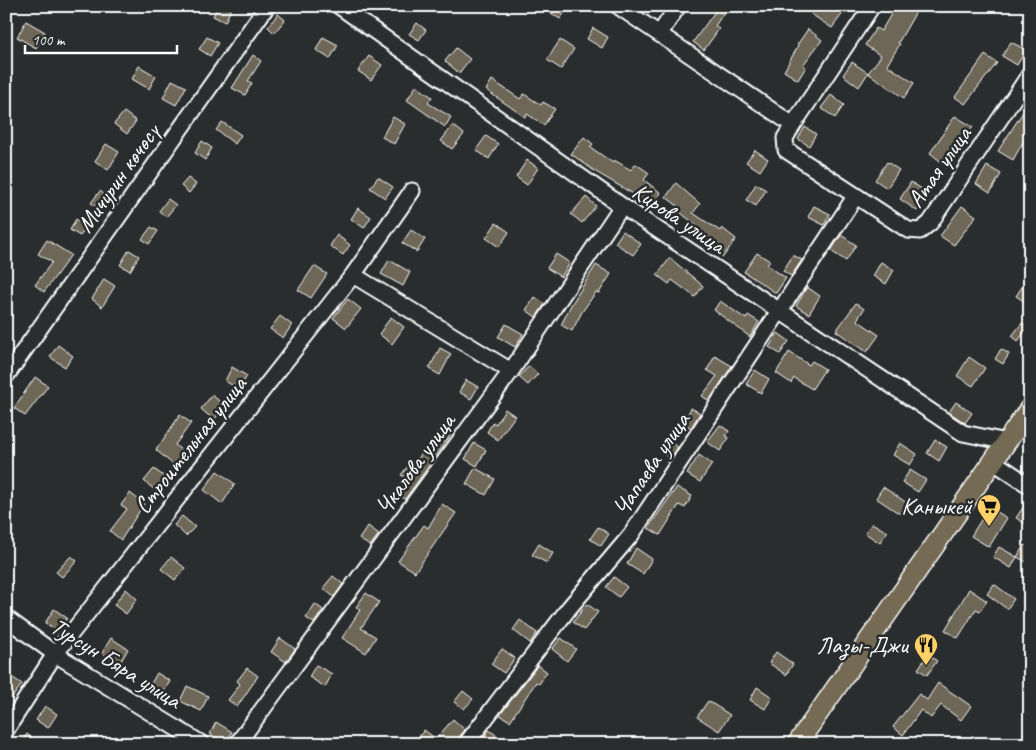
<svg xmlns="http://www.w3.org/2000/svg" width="1036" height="750" viewBox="0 0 1036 750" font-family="Caveat,sans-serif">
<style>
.building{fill:#6e6656;stroke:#fff}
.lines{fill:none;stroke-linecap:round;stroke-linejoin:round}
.minor-casing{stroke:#fff;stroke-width:19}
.major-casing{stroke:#fff;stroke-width:22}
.minor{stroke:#2a2d2e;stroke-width:15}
.major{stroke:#746b52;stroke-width:19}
.labels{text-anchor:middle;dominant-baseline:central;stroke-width:5;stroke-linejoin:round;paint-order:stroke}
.street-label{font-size:24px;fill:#fff;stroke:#2a2d2e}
.poi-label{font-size:24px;fill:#fff;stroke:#2a2d2e;text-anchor:end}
</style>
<rect width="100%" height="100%" fill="#2a2d2e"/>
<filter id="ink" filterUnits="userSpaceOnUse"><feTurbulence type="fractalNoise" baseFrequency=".02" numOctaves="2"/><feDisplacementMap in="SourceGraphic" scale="10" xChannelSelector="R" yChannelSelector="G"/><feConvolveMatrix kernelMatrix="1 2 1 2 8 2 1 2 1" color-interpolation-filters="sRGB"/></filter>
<g filter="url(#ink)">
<path class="building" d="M218,6L231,9L225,22L213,16Z
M540,6H562L567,9L560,19Z
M719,6H728L715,26L719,29L704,50L693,42Z
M816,6H833L843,13L832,28L811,14Z
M896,6H907L916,12L898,43L900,44L887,65L914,83L904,98L868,73L881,56L865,45L876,28L881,31Z
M278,14L285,20L274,33L268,27Z
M26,21L45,32L36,48L17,37Z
M417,23L426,30L419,40L409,34Z
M593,28L608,37L602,48L587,39Z
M808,29L822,40L803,65L806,67L798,80L784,71L798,46L797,45Z
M207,37L218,43L210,56L199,49Z
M323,37L338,45L330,59L316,50Z
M560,40L574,49L561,69L547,60Z
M1011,42L1026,50L1017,65L1002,56Z
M456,48L470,59L459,73L445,61Z
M253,55L261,61L248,81L252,83L245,95L232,88Z
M985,55L997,63L965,104L955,97Z
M369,56L382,65L371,80L358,71Z
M852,62L868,73L859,87L843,75Z
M139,66L156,76L149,89L132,79Z
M172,80L186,87L176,105L163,98Z
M492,80L520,99L524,94L541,105L543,102L555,109L544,125L527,114L525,117L486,90Z
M416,86L432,97L428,103L451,117L445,127L407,100Z
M831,95L844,105L835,118L821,108Z
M1030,101V146L1023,142L1013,160L998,151Z
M124,112L136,121L127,134L114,124Z
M955,116L973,127L944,164L930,153Z
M393,117L405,124L394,144L382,137Z
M222,122L241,135L235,144L216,130Z
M453,125L464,134L452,149L441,141Z
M805,127L816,134L809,146L798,139Z
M486,136L498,144L489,159L476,150Z
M584,137L593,144L590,147L613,163L614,160L631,170L636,164L649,173L644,180L661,193L648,209L637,201L640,198L596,172L571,154Z
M202,141L212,148L205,160L195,153Z
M106,144L119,152L108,170L95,161Z
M755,150L768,159L760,171L746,162Z
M527,160L538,168L527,185L516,177Z
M887,162L899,170L887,188L875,180Z
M987,166L1001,174L990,193L976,184Z
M378,177L393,187L385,198L370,188Z
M188,178L196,184L189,193L181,186Z
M911,182L928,193L917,211L900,199Z
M676,183L700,204L693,213L720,231L722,228L736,239L723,257L689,234L696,225L677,210L679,207L666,197Z
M756,184L766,190L756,206L746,200Z
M100,191L110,199L101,210L91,203Z
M586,197L596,206L582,223L571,214Z
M168,199L176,205L166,217L159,211Z
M814,206L830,214L824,225L808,217Z
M962,206L976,216L954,245L940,236Z
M358,208L371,217L364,228L351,219Z
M76,219L87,226L80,236L70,230Z
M496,223L509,232L499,247L486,238Z
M151,227L158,231L149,244L142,239Z
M411,230L425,239L417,252L402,243Z
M623,231L641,244L633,255L615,243Z
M337,235L350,245L343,255L330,246Z
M841,235L856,245L846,261L831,251Z
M47,240L71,255L44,292L35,285L52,262L38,254Z
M129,250L139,256L130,271L120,265Z
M757,253L770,261L767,265L786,278L776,293L744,272Z
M556,254L570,263L561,277L547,268Z
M793,255L802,260L791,276L783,271Z
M670,258L703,286L695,297L672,280L669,284L657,275Z
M389,260L410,272L403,286L381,274Z
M881,262L894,270L886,284L873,276Z
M596,265L611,274L599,293L596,292L582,312L572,331L561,325L571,305Z
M314,266L327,274L311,298L298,290Z
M1030,275V305L1016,296Z
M104,279L115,286L102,307L92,299Z
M807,287L820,296L809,314L796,306Z
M535,297L545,304L536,317L526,310Z
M348,299L361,309L346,328L333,318Z
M720,301L746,319L748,315L759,322L750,337L714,310Z
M856,303L864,309L857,320L879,335L867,352L836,331Z
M280,316L292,325L283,338L270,329Z
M391,317L404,327L392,344L379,334Z
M1022,323L1028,327L1018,341L1012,336Z
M506,324L523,334L515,347L498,337Z
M778,333L789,341L780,354L769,347Z
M58,345L73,356L65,367L50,357Z
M440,348L451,354L440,375L429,369Z
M1001,349L1009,354L1003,364L995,359Z
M789,352L809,365L812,361L825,369L812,389L794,378L791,383L776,373Z
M715,356L732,366L709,401L702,396L717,376L707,370Z
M969,357L985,368L973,386L957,376Z
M529,366L538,374L528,385L519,377Z
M232,367L247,376L239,389L225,381Z
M755,370L769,379L761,393L746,384Z
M35,377L48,386L25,416L14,408Z
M466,380L478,387L471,399L459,392Z
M212,395L225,406L214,420L201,409Z
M956,402L972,413L965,423L949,412Z
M691,408L700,413L691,428L683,423Z
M505,409L515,416L498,440L487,432L493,422L496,424Z
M180,415L191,423L175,445L186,454L176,467L156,450Z
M443,425L453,432L405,499L395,492L405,477L401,475L411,462L414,464Z
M720,425L729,431L726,436L729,438L720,451L707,442Z
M666,440L678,447L671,458L660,452Z
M935,440L947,447L939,461L927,453Z
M474,443L486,450L477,466L465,459Z
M900,443L917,454L910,465L893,455Z
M699,455L712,464L700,482L687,474Z
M475,468L495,479L486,495L466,484Z
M154,469L166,478L156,491L144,481Z
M910,470L926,480L918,492L902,482Z
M217,471L235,484L222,504L204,490Z
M677,487L692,496L685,508L679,505L660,535L648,528Z
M883,487L907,503L900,514L876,498Z
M130,493L144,504L121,540L110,531L127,509L121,505Z
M442,504L456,513L415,572L398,561L424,525L428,528Z
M1024,506L1030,510V527L1016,518Z
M989,507L1007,518L989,547L971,536Z
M182,516L195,527L186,536L174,525Z
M872,523L887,532L880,543L865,533Z
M368,526L379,534L370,546L359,539Z
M598,527L609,534L601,546L590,539Z
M539,544L553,553L547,563L532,555Z
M1024,545L1030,548V564L1017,557Z
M999,547L1017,557L1011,568L993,557Z
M636,548L652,559L643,574L627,564Z
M71,556L77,561L62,577L56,572Z
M171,557L185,568L175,580L161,569Z
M333,576L343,584L334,597L323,588Z
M614,577L627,587L619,597L606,587Z
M994,584L1014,599L1007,609L987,594Z
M126,589L137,599L126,614L114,605Z
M969,589L987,601L980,611L976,609L958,638L945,630Z
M366,593L379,602L361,628L376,637L366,653L342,638L360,610L356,607Z
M315,604L323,610L314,623L306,618Z
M587,604L598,612L584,630L573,622Z
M54,609L67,618L58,631L45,623Z
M520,620L537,633L530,643L513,630Z
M111,638L128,649L120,663L102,653Z
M280,638L295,649L286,662L271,652Z
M561,638L576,649L567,661L552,649Z
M502,649L515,658L504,673L491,664Z
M776,652L793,664L786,675L769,663Z
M928,654L937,661L927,675L918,669Z
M316,665L332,674L325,687L309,677Z
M538,665L547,672L539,684L536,682L510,721L500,715Z
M247,668L258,676L237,707L228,700L240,684L237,681Z
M6,673L22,684L11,699L6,695Z
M157,673L170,681L161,697L148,689Z
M938,683L971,706L961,720L941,705L931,718L921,710L903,735L893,727L919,694L927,700Z
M187,686L208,696L201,711L180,701Z
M757,687L772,697L765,709L750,700Z
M463,691L473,699L464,709L454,702Z
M708,701L730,715L719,731L697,717Z
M45,706L57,714L48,728L36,720Z
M453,719L465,730L453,744H414L424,730L436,739Z
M216,722L232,732L226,743L210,734Z
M489,730L496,735L490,744H483L480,742Z
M27,734L39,744H20Z"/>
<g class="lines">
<g class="minor-casing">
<path id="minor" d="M339,6L622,206L963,433L1007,442
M618,6L793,125L785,138L786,150L908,230L920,231L930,223L1030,74
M660,33L678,6
M793,125L872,6
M353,275L511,371
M6,376L267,6
M994,462L1030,486
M6,618L55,654L202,744
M6,730L55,654L353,275L412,191
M237,744L511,371L622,206
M466,744L569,608L631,535L855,197"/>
</g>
<g class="major-casing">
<path id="major" d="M797,744L1030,408"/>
</g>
<use href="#minor" class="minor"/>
<use href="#major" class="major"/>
</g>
</g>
<defs>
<g id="supermarket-pin" transform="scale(1.25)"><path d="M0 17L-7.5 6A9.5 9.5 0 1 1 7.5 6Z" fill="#ffd166" stroke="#2a2d2e"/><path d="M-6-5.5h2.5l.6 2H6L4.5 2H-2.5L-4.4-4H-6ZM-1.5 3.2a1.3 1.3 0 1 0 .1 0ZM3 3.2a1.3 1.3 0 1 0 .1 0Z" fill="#111"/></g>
<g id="restaurant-pin" transform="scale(1.25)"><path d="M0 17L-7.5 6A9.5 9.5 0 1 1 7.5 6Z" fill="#ffd166" stroke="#2a2d2e"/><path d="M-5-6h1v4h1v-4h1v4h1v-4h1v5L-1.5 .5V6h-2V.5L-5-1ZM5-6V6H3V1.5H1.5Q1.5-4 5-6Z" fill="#111"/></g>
</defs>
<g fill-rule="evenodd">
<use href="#supermarket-pin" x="989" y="506"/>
<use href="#restaurant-pin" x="926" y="645"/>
</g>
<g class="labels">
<g class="street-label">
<text transform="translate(939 167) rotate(-55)">Атая улица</text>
<text transform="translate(118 178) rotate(-55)">Мичурин көчөсү</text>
<text transform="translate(679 218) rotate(34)">Кирова улица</text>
<text transform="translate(190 445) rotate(-52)">Строительная улица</text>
<text transform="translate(415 464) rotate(-54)">Чкалова улица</text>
<text transform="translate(651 464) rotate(-56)">Чапаева улица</text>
<text transform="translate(116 663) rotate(32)">Турсун Бяра улица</text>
</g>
<g class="poi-label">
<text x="972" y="506">Каныкей</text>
<text x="908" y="645">Лазы-Джи</text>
</g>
</g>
<rect width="1036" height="750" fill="none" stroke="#2a2d2e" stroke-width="25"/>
<rect x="12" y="12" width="1011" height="725" fill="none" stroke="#fff" stroke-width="2" filter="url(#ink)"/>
<path d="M25 45v8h152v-8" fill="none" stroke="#ffffff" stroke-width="2.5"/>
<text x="32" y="45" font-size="15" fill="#ffffff" stroke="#2a2d2e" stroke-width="4" paint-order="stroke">100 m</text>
</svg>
